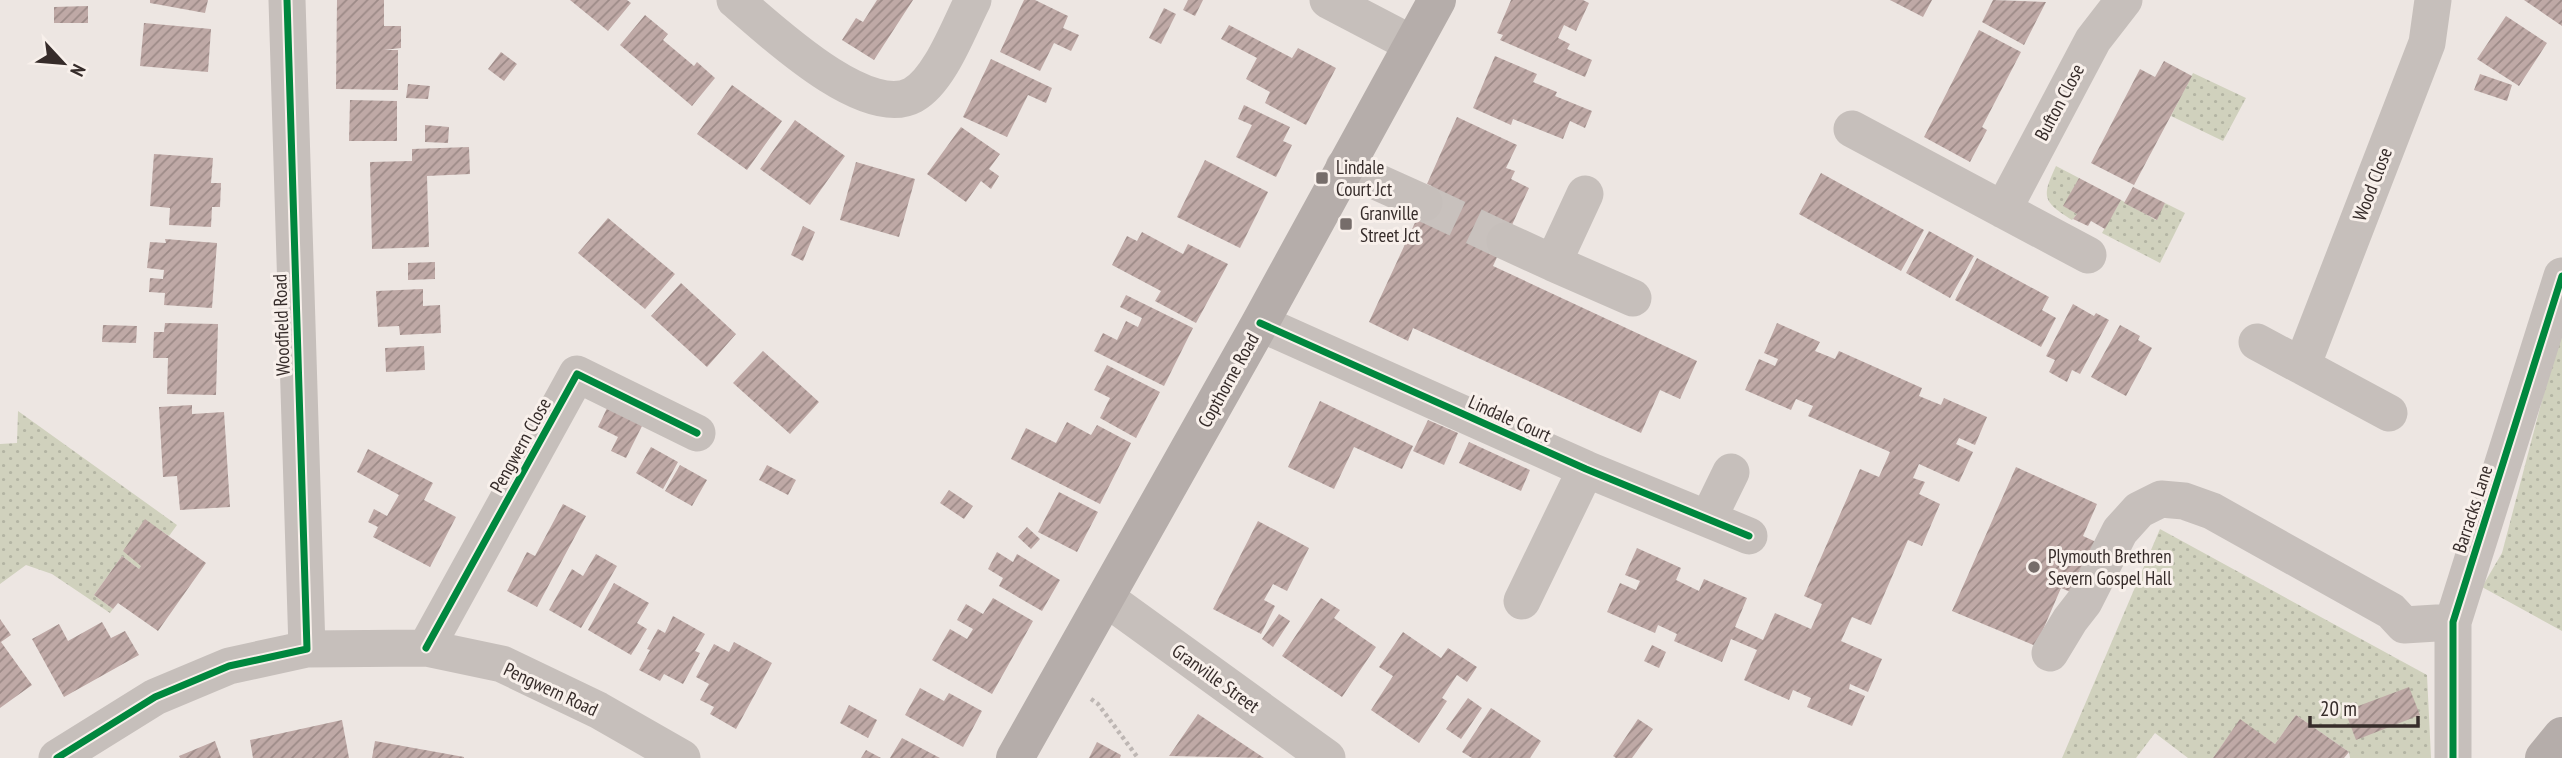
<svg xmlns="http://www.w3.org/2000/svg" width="2562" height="758" viewBox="0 0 2562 758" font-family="'PT Sans Narrow',sans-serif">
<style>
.garden{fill:url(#garden-dots)}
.building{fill:url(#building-hatch)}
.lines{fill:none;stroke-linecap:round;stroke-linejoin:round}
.minor-tunnel{stroke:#c8c1bd;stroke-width:37;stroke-dasharray:37 18;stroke-linecap:butt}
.path{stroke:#beb7b4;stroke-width:4.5;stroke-dasharray:3.5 3.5;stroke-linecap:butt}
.minor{stroke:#c6bfbb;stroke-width:37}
.major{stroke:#b5adaa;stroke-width:38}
.cycleway-casing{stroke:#f8f0eb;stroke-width:11}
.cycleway{stroke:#00873e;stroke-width:7}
.poi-dot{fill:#766d6a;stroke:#f8f0eb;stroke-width:2.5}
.labels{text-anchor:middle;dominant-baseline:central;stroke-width:6;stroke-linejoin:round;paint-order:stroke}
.street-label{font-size:19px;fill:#362c2a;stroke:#f8f0eb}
.poi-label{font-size:19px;fill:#362c2a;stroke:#f8f0eb;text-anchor:start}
</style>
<defs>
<pattern id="garden-dots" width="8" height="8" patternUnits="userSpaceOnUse" patternTransform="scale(1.75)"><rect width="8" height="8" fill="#d0d1bd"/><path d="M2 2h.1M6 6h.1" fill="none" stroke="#b3b4a3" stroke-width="1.8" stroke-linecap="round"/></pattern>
<pattern id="building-hatch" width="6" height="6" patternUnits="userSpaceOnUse" patternTransform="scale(1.75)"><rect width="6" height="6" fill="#bfa9a6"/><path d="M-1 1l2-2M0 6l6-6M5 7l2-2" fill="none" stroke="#9c8a87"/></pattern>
</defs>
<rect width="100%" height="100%" fill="#ede6e2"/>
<path class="garden" d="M2193,73L2246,98L2223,141L2171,116Z
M2056,166L2079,178L2064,206L2077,214L2072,220C2043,201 2041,198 2056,166Z
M2121,200L2156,220L2165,203L2185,213L2160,263L2102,233Z
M2562,324V631L2482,587L2502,553Z
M18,411L177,525L169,536L145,520L141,566L139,569L122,556L94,595L113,609L110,613L52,574L26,565L0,584V444L17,443Z
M2160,529L2427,675L2431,758H2350L2349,752L2296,715L2275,744L2240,720L2213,758H2188L2155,733L2136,758H2062Z"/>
<path class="building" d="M150,0H208L205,13L150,3Z
M337,0H384V26H401V48L384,50H398V90L336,89Z
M570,0H627L631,3L608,31Z
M877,0H913L874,60L842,40L856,18L863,22Z
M1024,0H1035L1068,16L1063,28L1079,35L1071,51L1054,43L1040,71L1000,52Z
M1188,0H1203L1195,16L1183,10Z
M1511,0H1583L1589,3L1576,31L1564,25L1558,38L1570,44L1567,49L1592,60L1585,77L1500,40L1503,35L1497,33Z
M1890,0H1932L1923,17Z
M1993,0L2046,2L2024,45L1982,22Z
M2524,0H2562V26Z
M88,6V23H54V7Z
M1164,8L1176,14L1161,44L1149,38Z
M645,15L668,34L663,40L694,66L697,62L715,78L692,106L620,45Z
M2506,16L2547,43L2519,86L2477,59Z
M144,23L211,29L208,72L140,66Z
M1229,25L1292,58L1298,48L1336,68L1306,125L1265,103L1270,92L1246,79L1257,58L1221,39Z
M1979,30L2021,52L1982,127L1987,130L1970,162L1924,137Z
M501,52L517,64L504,81L488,69Z
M1495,56L1537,74L1533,82L1557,92L1555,96L1592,111L1585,128L1570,121L1563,139L1513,119L1511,125L1473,108Z
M991,59L1052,88L1046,103L1028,95L1007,137L963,117Z
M2164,61L2192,76L2134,185L2091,163L2140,69L2155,77Z
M2480,74L2512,85L2507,101L2474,90Z
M408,84L430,86L428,99L406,98Z
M732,85L782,121L747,170L697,134Z
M350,100L397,101V141H349Z
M1244,105L1290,127L1283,141L1292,145L1276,177L1236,157L1252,125L1238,119Z
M1457,117L1517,145L1506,168L1515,171L1511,179L1529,188L1493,266L1697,361L1680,399L1660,390L1641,433L1413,328L1408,341L1369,322L1432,186L1427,184Z
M795,120L845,156L810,205L760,169Z
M425,125L449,127L448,143L425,142Z
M961,127L1000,154L989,169L999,176L991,189L981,181L966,202L927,174Z
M469,147L470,174L427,176L429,247L372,249L370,162L412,161V149Z
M154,154L213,158L211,183H221L220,207H212L211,227L169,225L170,208L150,206Z
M1205,160L1268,192L1240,248L1177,217Z
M856,162L915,179L899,237L840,220Z
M1821,173L1924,230L1901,271L1799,214Z
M2079,178L2121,200L2105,229L2091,221L2088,226L2073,219L2077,214L2063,206Z
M2133,187L2165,203L2157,220L2124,203Z
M608,218L675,274L645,309L578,253Z
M803,226L815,232L803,261L791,255Z
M1929,231L1974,256L1950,298L1906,273Z
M1142,232L1183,254L1188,244L1228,264L1196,323L1155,301L1161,291L1112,265L1127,236L1137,241Z
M165,239L217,243L212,308L164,305L165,293L149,292L150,278L163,279L164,270L147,268L150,242L166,243Z
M1977,258L2049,297L2042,310L2056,318L2041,347L1955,300Z
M435,262V279L408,280V263Z
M681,283L736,334L707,367L651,316Z
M423,289V306L440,305L441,333L400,335L399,326L378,327L376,291Z
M1126,295L1193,328L1164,386L1094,351L1103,333L1117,340L1126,321L1138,327L1142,318L1120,307Z
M2073,304L2094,316L2096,313L2109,320L2080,374L2072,370L2067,382L2049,372L2055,360L2046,356Z
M165,323L218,324L216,395L167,394L168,358H153L154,332H164Z
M1777,323L1820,342L1815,351L1835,359L1839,351L1922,388L1919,396L1941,405L1944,398L1987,417L1975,445L1959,438L1956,444L1973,452L1959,482L1919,464L1913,478L1925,482L1919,494L1940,504L1922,546L1908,540L1871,625L1852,617L1841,641L1882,659L1868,692L1850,684L1849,689L1865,696L1852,726L1807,707L1811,698L1793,690L1789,700L1744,680L1757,650L1731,639L1722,662L1674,641L1677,634L1658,625L1655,633L1607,612L1620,583L1636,590L1640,581L1625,575L1637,548L1681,568L1676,580L1699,591L1704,579L1747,598L1735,627L1763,640L1775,613L1811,629L1822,604L1804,596L1860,469L1879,477L1890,452L1808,416L1813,406L1796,399L1791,410L1745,390L1759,359L1775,366L1778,359L1764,353Z
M103,325L137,326L136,343L102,342Z
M2120,325L2140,336L2138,340L2152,348L2126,396L2091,377Z
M424,346L425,370L386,372L385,348Z
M763,351L819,402L790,434L733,383Z
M1107,365L1160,392L1136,438L1100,418L1110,398L1094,390Z
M1320,401L1413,446L1402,469L1354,447L1334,489L1288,467Z
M610,402L645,420L626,458L611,451L618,437L598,427Z
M192,405V414L224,412L230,507L180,510L177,476L163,477L159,407Z
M1428,420L1458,433L1444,465L1413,451Z
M1067,422L1091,435L1097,425L1131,443L1100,504L1011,459L1026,428L1056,443Z
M1469,442L1530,470L1521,491L1459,463Z
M651,447L678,462L663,489L636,473Z
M368,449L433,483L424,500L456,517L430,567L373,537L378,527L368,522L374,509L387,516L399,495L357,472Z
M680,465L707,480L692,506L665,491Z
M767,465L796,480L788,495L759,480Z
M2016,467L2097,504L2083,536L2105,546L2083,597L2061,588L2036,646L1952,611Z
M949,490L973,506L964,519L940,503Z
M1059,492L1098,512L1077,552L1038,532Z
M563,504L586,516L537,607L507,591L527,552L535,556Z
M145,519L206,563L158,631L118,603L113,609L94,595L122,556L139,569L141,566L123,551Z
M1258,521L1309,548L1287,591L1273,584L1264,600L1275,606L1261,634L1213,609Z
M1027,527L1040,539L1031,549L1018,537Z
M997,552L1013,562L1017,554L1060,580L1042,611L999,586L1003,578L988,569Z
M596,554L617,566L581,628L549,610L572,569L583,576Z
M614,583L649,603L637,623L647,629L631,655L588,630Z
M993,598L1033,621L992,694L932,660L950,629L967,639L973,629L957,620L966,604L983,614Z
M1321,598L1340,610L1334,618L1376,647L1342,697L1282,656Z
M1279,614L1290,621L1273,647L1262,639Z
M673,616L705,634L695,651L700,653L683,684L664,674L660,681L639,670L650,650L647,649L658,629L665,633Z
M0,619L11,635L1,642L32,685L0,708Z
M102,622L111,638L125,631L139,655L64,697L32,639L59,624L68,641Z
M1403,632L1441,658L1448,648L1477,667L1467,682L1457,675L1442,698L1447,701L1419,743L1371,710L1393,676L1379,667Z
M734,642L772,663L736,729L710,714L714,707L700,700L709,684L696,677L714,644L729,652Z
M1652,645L1666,652L1659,668L1644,661Z
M2409,687L2420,715L2356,740L2345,711Z
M920,688L944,701L949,693L982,711L963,747L905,715Z
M1468,698L1482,708L1461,739L1446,729Z
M849,705L877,720L868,738L840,723Z
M1491,708L1541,741L1530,758H1472L1462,752Z
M1198,714L1264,758L1169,756Z
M2296,715L2349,752L2344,758H2213L2240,719L2275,744Z
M1638,719L1653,729L1632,758H1616L1613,756Z
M342,720L349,758H253L250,740Z
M902,738L940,758H890Z
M215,741L221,758H180L179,756Z
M375,741L464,757V758H372Z
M1097,742L1121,755L1120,758H1089Z
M866,750L881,758H861Z"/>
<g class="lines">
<path class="minor-tunnel" d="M1424,203L1505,241"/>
<path class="path" d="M1091,699L1098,704L1138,758"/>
<path class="minor" d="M287,0L307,649
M735,0C769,29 866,121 913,95C940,80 959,27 973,0
M1328,0L1412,44
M1852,129L2088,255
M1344,167L1424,203
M2003,210L2093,40L2124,0
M1505,241L1553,263L1585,194
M1553,263L1633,298
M1260,323L1586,469L1749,536
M2257,342L2389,413
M2302,366L2427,43L2433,0
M1708,519L1731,472
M1106,598L1327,758
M1522,601L1586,469
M426,648L577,374L697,433
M2050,653L2070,620L2084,602L2120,531L2139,510L2161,499L2184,501L2212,511L2391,611L2404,625L2453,622
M57,758L155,697L229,666L307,649L426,648L502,664L598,710L682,758
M2453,758V622L2562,276"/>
<path class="major" d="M1015,758L1260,323L1437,0
M2544,758L2562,736"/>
<g class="cycleway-casing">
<path id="cycleway" d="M1260,323L1586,469L1749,536
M426,648L577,374L697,433
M57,758L155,697L229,666L307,649L287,0
M2453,758V622L2562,276"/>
</g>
<use href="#cycleway" class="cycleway"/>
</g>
<g class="poi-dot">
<rect x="1315" y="171" width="14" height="14" rx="3.5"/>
<rect x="1339" y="217" width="14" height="14" rx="3.5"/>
<circle cx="2034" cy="567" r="7"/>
</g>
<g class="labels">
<g class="street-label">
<text transform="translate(2059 102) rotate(-62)">Bufton Close</text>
<text transform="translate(2372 184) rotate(-69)">Wood Close</text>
<text transform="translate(281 325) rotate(-92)">Woodfield Road</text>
<text transform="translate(1228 380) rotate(-61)">Copthorne Road</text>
<text transform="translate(1510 418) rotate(24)">Lindale Court</text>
<text transform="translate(520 445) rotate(-61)">Pengwern Close</text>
<text transform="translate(2472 509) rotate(-72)">Barracks Lane</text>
<text transform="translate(1216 678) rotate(36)">Granville Street</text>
<text transform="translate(551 689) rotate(25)">Pengwern Road</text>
</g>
<g class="poi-label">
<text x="1336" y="167">Lindale<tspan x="1336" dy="22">Court Jct</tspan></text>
<text x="1360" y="213">Granville<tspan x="1360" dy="22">Street Jct</tspan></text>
<text x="2048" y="556">Plymouth Brethren<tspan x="2048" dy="22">Severn Gospel Hall</tspan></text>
</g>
</g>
<g transform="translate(63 63) rotate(116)" stroke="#f8f0eb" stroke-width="5" paint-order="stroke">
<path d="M0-5L12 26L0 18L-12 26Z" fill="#362c2a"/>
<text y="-10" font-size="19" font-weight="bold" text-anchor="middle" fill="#362c2a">N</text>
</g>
<path d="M2310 716v10h108v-10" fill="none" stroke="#362c2a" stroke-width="3.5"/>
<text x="2320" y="716" font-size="21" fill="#362c2a" stroke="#f8f0eb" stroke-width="5" paint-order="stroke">20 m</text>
</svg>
